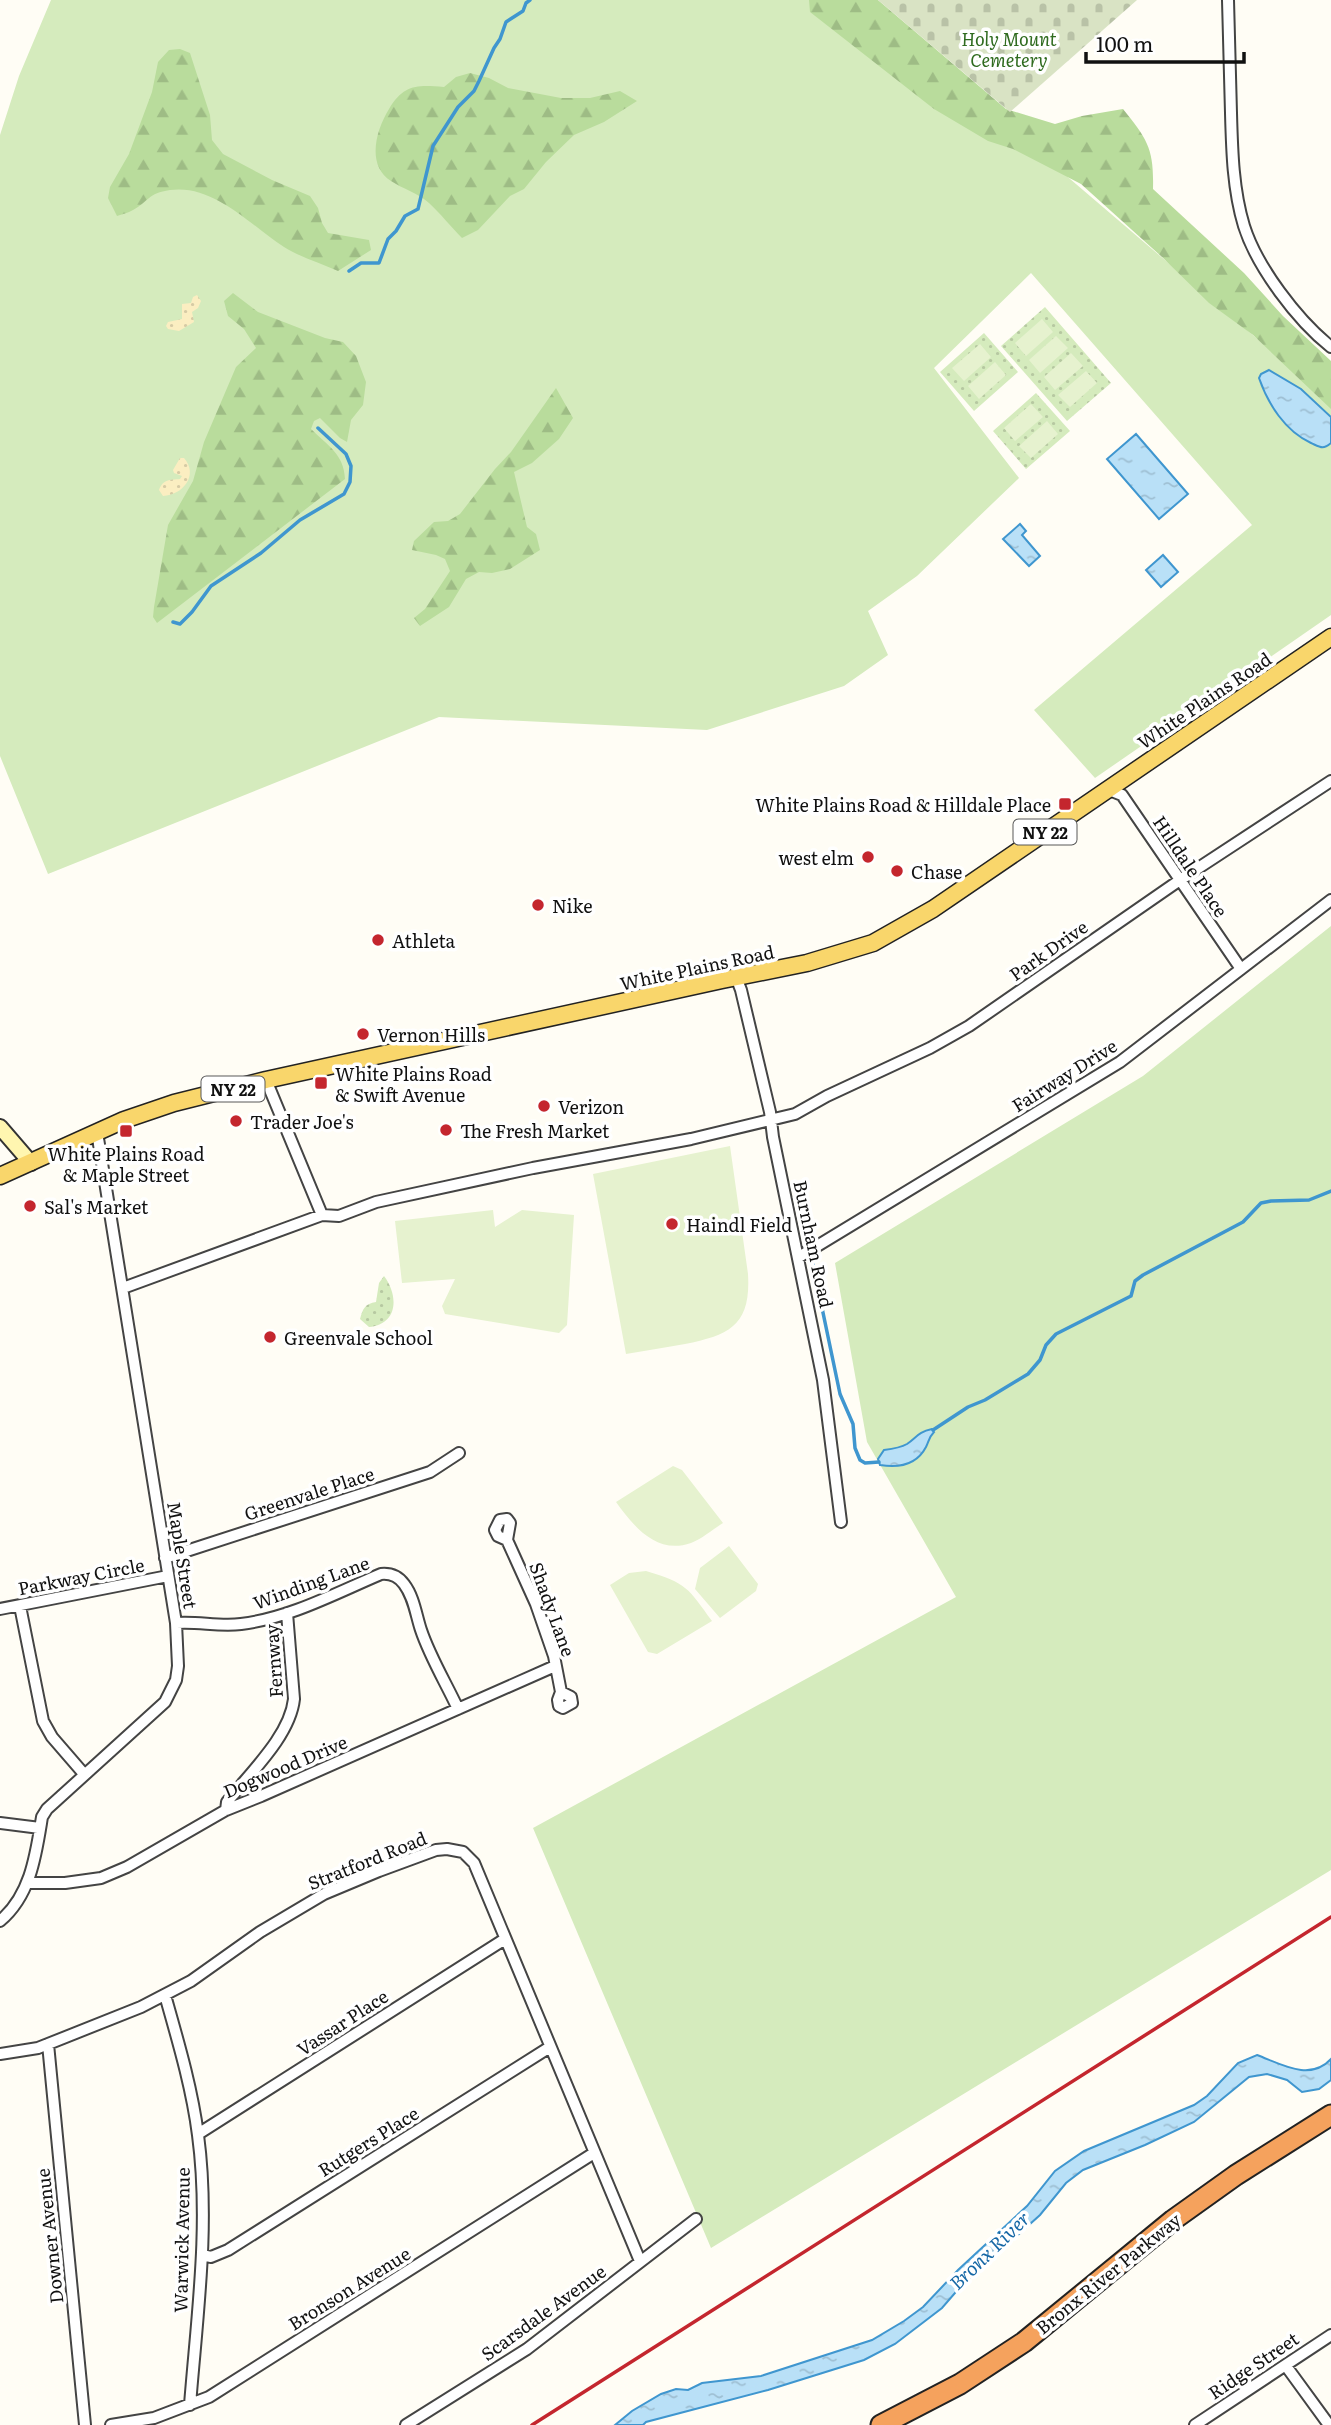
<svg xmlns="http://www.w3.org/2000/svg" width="1331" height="2425" viewBox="0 0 1331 2425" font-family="Literata,serif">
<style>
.grass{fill:#d5ebbd}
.forest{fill:url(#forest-firs)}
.sand{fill:url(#sand-dots)}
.cemetery{fill:url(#cemetery-stones)}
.park{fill:url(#park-dots)}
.pitch{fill:#e6f2cf}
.water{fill:url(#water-ripples);stroke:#3f96cf;stroke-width:2}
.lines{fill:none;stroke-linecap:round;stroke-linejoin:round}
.stream{stroke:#3f96cf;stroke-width:3.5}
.street-casing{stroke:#444;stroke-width:14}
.secondary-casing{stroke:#333;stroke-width:18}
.primary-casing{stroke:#222;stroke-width:19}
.highway-casing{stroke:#222;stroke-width:23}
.street{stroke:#fff;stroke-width:10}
.secondary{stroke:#fff6b0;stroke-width:14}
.primary{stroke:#f9d66b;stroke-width:16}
.highway{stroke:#f5a25d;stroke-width:19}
.rail{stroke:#c4262e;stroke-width:3.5}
.poi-dot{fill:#c4262e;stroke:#fff;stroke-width:2.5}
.labels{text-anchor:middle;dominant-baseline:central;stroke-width:7;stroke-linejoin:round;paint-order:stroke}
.shield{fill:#fff;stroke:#585858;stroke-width:2}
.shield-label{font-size:16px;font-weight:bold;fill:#111}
.park-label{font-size:18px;font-style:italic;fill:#2f6b1f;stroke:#fff}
.street-label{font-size:18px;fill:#111;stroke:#fff}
.poi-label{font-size:18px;fill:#111;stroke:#fff;text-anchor:start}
.water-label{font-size:19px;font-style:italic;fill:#1768a6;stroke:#fff}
</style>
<defs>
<pattern id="forest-firs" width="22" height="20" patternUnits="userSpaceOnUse" patternTransform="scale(1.75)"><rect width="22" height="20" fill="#b9dc9c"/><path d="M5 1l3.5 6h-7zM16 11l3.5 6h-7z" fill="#9ebc85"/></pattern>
<pattern id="sand-dots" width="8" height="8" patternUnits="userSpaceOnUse" patternTransform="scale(1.75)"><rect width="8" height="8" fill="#fbeec1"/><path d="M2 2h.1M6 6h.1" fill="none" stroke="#d6cba5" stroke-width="1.8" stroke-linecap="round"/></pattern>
<pattern id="cemetery-stones" width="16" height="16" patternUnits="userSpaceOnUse" patternTransform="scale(1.75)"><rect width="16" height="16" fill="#d9e3c4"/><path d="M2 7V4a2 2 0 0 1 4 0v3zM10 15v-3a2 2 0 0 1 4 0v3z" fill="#b9c2a7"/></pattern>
<pattern id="park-dots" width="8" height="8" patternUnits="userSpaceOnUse" patternTransform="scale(1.75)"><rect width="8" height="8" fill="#d5ebbd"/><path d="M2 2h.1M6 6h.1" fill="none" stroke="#b6c8a1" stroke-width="1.8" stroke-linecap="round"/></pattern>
<pattern id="water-ripples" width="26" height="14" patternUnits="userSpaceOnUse" patternTransform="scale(1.75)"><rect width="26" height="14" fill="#b9e0f7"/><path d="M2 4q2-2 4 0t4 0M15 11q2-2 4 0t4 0" fill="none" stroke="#9ebfd3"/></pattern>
</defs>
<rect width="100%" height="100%" fill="#fffdf5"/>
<path class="grass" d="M51,0H833L1028,143L1331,402V615L1095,778L1034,710L1252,525L1031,273L934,368L1019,478L917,576L868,611L888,655L844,686L707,730L439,717L48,874L0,756V135L19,76Z
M1331,926V1870L711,2248L533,1828L956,1597L867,1442L835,1263L1143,1076Z"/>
<path class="forest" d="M809,0H878L1006,109L1055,124L1082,116L1123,109C1148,140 1154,149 1153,189L1244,273L1283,316L1331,361V409L1253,335L1209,303L1162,257L1081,184L1013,149L988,141L934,109L810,12Z
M180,49L190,53L210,115L212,140L223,154L272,180L310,196L318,208L322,223L328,233L369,240L371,250L338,271C320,263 300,257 284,247C250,225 214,184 170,190C148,193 148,202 133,210C128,213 122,214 117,216L108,198L110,187L129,154L152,92L158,62L169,50Z
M470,73L489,78L508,88L561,98H590L620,91L637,101L604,122L574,135L546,162L524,189L510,196L478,230L462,238C451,227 440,213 429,203C418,193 403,189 391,181C366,165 376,130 389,109C404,84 417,85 444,87L456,77Z
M233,293L258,312L325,338L343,342L356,356L366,382L363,405L351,420L347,442L340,438L320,418L314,421L311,429C328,446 344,454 345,479L157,623L153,617L154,607L168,525L193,481L204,442L236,367L256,348L244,329L228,316L224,301Z
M556,388L573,418L559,439L532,463L514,472L527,527L536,534L540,550L510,569L492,573L479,572L466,579L449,607L420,626L414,618L425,609L450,571L445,559L436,555L412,550L414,541L434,522L448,521L460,514L495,469L511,452Z"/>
<path class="sand" d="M197,295L201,301L198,308L192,312L194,322L179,331L168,329L166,326L168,322L182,319V304L191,303L193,297Z
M180,458H184C199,475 183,495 163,496L159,490C163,479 170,480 180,479L182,476L174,473L173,470Z"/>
<path class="cemetery" d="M878,0H1137L1010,112Z"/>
<path class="park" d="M1045,307L1111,383L1067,421L1001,346Z
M984,333L1018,372L974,411L940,372Z
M1036,393L1070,431L1026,469L993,431Z
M384,1276C399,1296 398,1324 369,1327L360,1319C363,1308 365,1304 376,1302L379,1283Z"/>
<path class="pitch" d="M1042,319L1053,332L1026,356L1015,343Z
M1056,336L1068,348L1040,373L1029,360Z
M980,344L991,357L964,381L952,368Z
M1071,353L1083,366L1055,390L1044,377Z
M995,362L1006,375L979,399L968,386Z
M1086,371L1097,383L1070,407L1058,395Z
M1031,404L1043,417L1015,441L1004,428Z
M1047,421L1058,434L1031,458L1019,446Z
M730,1146L748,1274C751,1324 731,1335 685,1344C666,1347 646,1351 626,1354L593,1174Z
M493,1210L495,1227L522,1210L574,1215L567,1325L559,1333L445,1314L442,1306L455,1279L402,1283L395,1221Z
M673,1466L682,1470L723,1523C713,1529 702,1539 691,1543C657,1555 634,1527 616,1502Z
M729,1546L758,1584L756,1591L720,1618L695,1589L700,1568Z
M646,1571C687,1583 688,1588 712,1621L657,1654L648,1652L610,1585L629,1573Z"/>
<path class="water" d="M1269,370L1301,389L1331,417V443C1323,450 1320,447 1311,443C1285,431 1268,404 1259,378L1261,374Z
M1136,434L1188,494L1159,519L1107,459Z
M1020,524L1026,531L1022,535L1040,556L1029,566L1003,539Z
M1163,555L1178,572L1161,587L1146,570Z
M932,1429L934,1432C929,1437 929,1441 926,1447C916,1466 898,1468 880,1465L878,1459L884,1450C892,1449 900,1448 907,1444C917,1437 918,1432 932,1429Z
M1257,2055C1281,2064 1310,2082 1331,2059V2080L1319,2089L1302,2092L1287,2080L1267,2074L1249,2077L1194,2122L1145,2145L1083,2170L1066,2183L1040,2215L961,2286L942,2308L895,2344L864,2360L768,2390L646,2422L643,2425H615L632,2411L661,2394L676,2389L688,2390L702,2383L761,2376L872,2340L904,2321L923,2307L958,2270L1027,2206L1055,2171L1084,2151L1194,2105L1207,2096L1238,2063Z"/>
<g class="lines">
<path class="stream" d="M349,271L361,263H379L388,239L396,231L405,216L418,209L433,146L458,107L474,91L479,81L494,48L500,39L506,22L523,11L526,3L530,0
M173,622L180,624L192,612L211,586L261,553L300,520L344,494L350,482L351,466L346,454L318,428
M812,1260L840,1394L853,1424L855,1448L860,1460L865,1463L879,1462
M933,1430L968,1407L985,1400L1028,1374L1040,1360L1046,1345L1056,1334L1131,1296L1135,1281L1143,1275L1243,1222L1261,1203L1271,1201L1309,1200L1331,1191"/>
<g class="street-casing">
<path id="street" d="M1228,0C1229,38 1230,76 1231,113C1232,151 1233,190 1244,226C1257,267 1297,320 1331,347
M1107,789L1122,795L1241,969
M736,977L741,990L770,1112L773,1137L823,1380L841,1522
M266,1080L322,1215
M799,1257L1120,1062L1331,900
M123,1288L322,1215L339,1216L376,1202L533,1168L691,1139L795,1114L827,1096L930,1048L969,1026L1180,880L1331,781
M507,1540L498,1536L495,1530L500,1520L507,1519L510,1523L507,1540L536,1604L554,1656L561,1692L558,1700L559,1706L563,1708L572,1703L571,1697L561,1692
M165,1558L430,1472L459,1453
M20,1606L43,1721L52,1737L84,1774
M0,1609L168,1576
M176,1623C198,1621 219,1627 241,1624C290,1618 336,1593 381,1574C391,1573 398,1576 404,1584C414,1597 416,1615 421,1630C430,1657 446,1683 458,1709
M226,1810L227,1802C250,1773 290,1736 294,1699L287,1613
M0,1823L40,1828
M28,1883H65L101,1878L127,1867L226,1810L261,1796L555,1666
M0,1921C31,1895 36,1854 42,1817L47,1809L165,1702L176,1680L178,1666L176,1623L97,1132
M165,1995C178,2041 192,2088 198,2135C210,2224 197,2316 190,2405
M48,2044L85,2425
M0,2054L38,2048L141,2007L191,1981L260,1932L324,1894L379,1871L436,1850L447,1849L463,1852L474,1863L640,2261
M198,2134L505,1939
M202,2255L211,2257L228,2250L550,2047
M1286,2366L1329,2425
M111,2425L154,2418L209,2397L594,2153
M406,2425L527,2349L696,2219
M1195,2425L1331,2335"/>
</g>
<g class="secondary-casing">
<path id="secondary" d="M0,1127L31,1163"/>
</g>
<g class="primary-casing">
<path id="primary" d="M0,1176L124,1120L174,1103L266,1080L722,980L807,963L873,943L933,909L1331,637"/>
</g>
<g class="highway-casing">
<path id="highway" d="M881,2425L960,2384L1024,2342L1173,2220L1236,2175L1331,2115"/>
</g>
<use href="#street" class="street"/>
<use href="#secondary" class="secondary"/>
<use href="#primary" class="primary"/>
<use href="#highway" class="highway"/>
<path class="rail" d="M532,2425L1331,1917"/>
</g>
<g class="poi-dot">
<rect x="1058" y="797" width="14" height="14" rx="3.5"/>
<circle cx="868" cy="857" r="7"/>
<circle cx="897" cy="871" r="7"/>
<circle cx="538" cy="905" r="7"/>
<circle cx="378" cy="940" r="7"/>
<circle cx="363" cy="1034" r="7"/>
<rect x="314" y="1076" width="14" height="14" rx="3.5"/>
<circle cx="544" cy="1106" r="7"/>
<circle cx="236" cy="1121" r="7"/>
<circle cx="446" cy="1130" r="7"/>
<rect x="119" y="1124" width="14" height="14" rx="3.5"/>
<circle cx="30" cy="1206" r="7"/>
<circle cx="672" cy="1224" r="7"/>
<circle cx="270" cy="1337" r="7"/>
</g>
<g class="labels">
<g class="shield">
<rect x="1013.5" y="819.5" width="63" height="25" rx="5"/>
<rect x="201.5" y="1076.5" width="63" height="25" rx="5"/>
</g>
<g class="shield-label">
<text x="1045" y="832">NY 22</text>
<text x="233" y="1089">NY 22</text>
</g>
<g class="park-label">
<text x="1009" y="38">Holy Mount<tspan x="1009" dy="21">Cemetery</tspan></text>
</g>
<g class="street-label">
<text transform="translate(1204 700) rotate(-34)">White Plains Road</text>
<text transform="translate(1191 866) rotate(56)">Hilldale Place</text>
<text transform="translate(1048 950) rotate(-35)">Park Drive</text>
<text transform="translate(697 967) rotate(-12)">White Plains Road</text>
<text transform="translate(1064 1075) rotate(-32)">Fairway Drive</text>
<text transform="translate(814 1244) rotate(78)">Burnham Road</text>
<text transform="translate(309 1493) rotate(-18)">Greenvale Place</text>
<text transform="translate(183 1555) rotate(81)">Maple Street</text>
<text transform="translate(81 1576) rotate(-11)">Parkway Circle</text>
<text transform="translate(311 1582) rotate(-20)">Winding Lane</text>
<text transform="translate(553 1609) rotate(70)">Shady Lane</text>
<text transform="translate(273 1661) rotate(-94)">Fernway</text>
<text transform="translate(285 1766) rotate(-23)">Dogwood Drive</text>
<text transform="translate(367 1860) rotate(-22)">Stratford Road</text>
<text transform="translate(342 2022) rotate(-33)">Vassar Place</text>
<text transform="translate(368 2141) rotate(-32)">Rutgers Place</text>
<text transform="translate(49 2236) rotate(-96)">Downer Avenue</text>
<text transform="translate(181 2240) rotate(-89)">Warwick Avenue</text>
<text transform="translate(1108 2273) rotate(-39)">Bronx River Parkway</text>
<text transform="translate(349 2288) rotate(-32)">Bronson Avenue</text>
<text transform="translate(543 2312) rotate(-36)">Scarsdale Avenue</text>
<text transform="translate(1253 2365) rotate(-34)">Ridge Street</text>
</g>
<g class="poi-label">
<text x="1051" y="804" text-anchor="end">White Plains Road &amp; Hilldale Place</text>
<text x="854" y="857" text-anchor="end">west elm</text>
<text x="911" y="871">Chase</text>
<text x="552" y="905">Nike</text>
<text x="392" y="940">Athleta</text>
<text x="377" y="1034">Vernon Hills</text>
<text x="335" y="1073">White Plains Road<tspan x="335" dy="21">&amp; Swift Avenue</tspan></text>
<text x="558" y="1106">Verizon</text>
<text x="250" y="1121">Trader Joe's</text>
<text x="460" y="1130">The Fresh Market</text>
<text x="126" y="1153" text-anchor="middle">White Plains Road<tspan x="126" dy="21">&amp; Maple Street</tspan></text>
<text x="44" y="1206">Sal's Market</text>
<text x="686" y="1224">Haindl Field</text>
<text x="284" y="1337">Greenvale School</text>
</g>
<g class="water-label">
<text transform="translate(989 2250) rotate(-44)">Bronx River</text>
</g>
</g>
<path d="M1086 52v10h158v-10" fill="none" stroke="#111111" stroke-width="3.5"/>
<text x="1096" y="52" font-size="21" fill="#111111" stroke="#ffffff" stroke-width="5" paint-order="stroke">100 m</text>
</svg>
